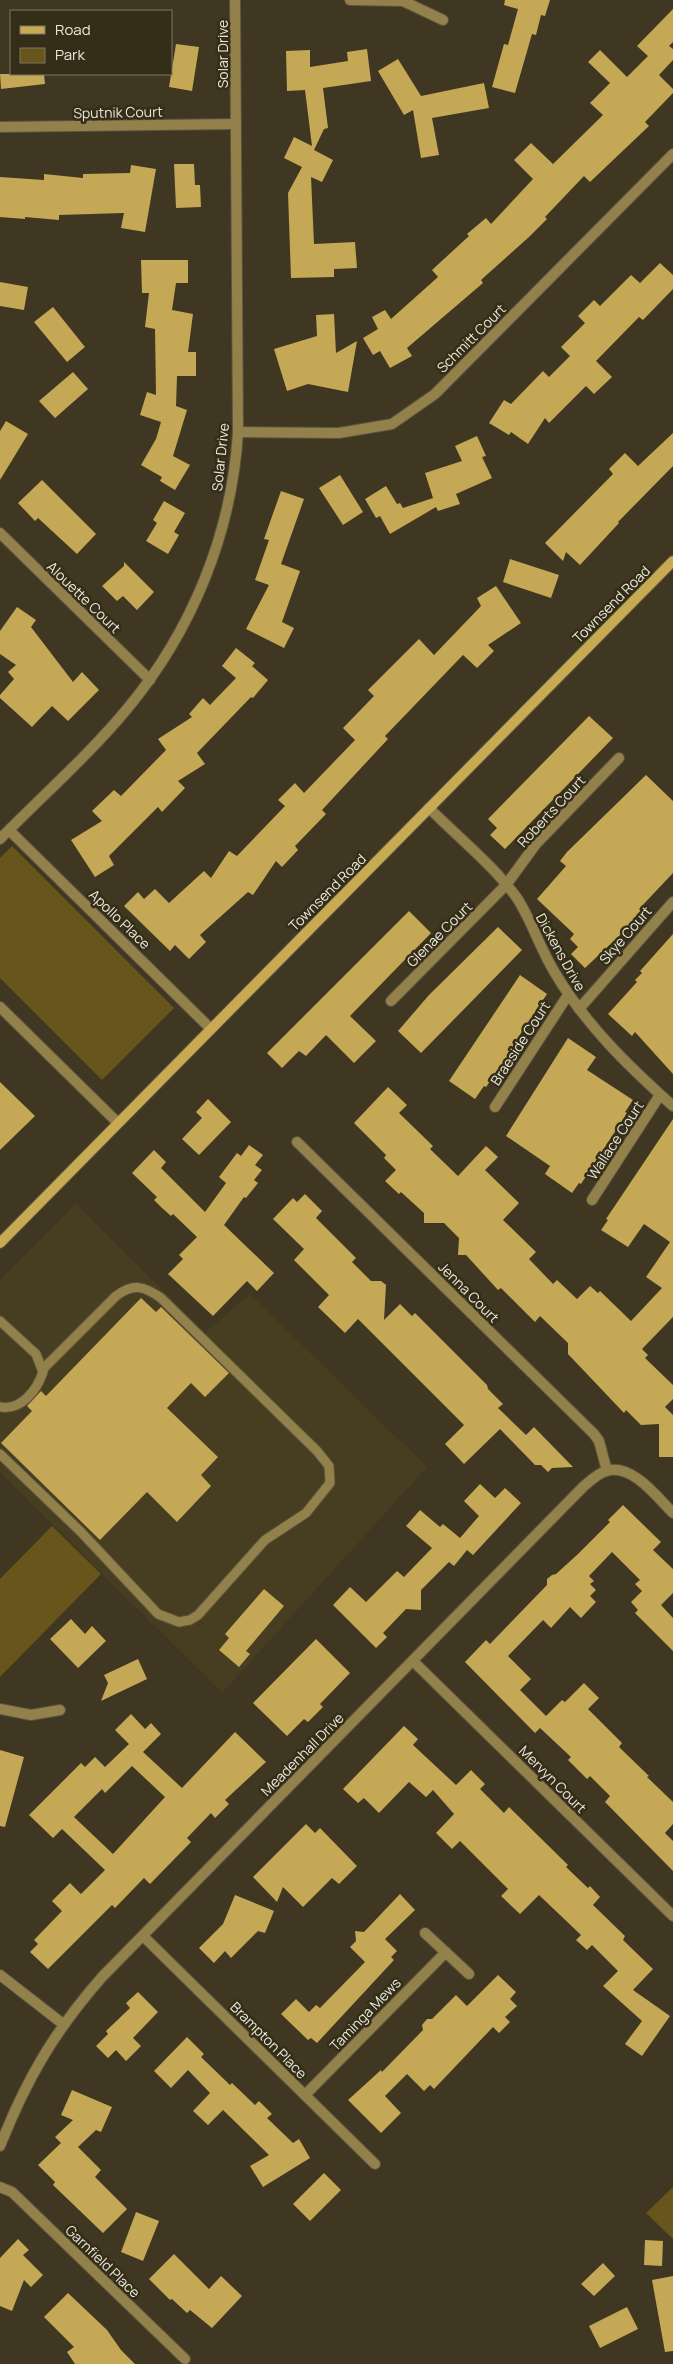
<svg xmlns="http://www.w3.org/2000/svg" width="673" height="2364" viewBox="0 0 673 2364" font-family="Manrope,sans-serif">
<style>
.built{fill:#473d20}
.green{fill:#67551b}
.building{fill:#c4a856;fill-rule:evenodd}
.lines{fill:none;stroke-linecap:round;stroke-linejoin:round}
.service-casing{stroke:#5b533f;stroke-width:11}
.minor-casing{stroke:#5b533f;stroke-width:12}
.tertiary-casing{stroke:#5b533f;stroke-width:12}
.secondary-casing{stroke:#5b533f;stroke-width:12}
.service{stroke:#93814c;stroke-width:9}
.minor{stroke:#93814c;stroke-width:10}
.tertiary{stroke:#93814c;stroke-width:10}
.secondary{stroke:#c7aa51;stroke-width:10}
.labels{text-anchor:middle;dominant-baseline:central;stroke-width:5;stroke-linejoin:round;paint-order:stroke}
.street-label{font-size:14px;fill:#ebe7da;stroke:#342d17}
</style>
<rect width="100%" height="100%" fill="#3f3721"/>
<path class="built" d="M76,1203L205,1333L250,1294L427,1467L222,1693L0,1472V1280Z"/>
<path class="green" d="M12,846L174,1008L102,1080L0,978V858Z
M52,1526L101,1574L0,1677V1579Z
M673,2187V2239L646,2213Z"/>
<path class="building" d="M505,0H550L545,16L541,15L536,35L532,34L515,93L492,87L504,44L508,45L518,9L504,5Z
M673,9V42L669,46L673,49V60L659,75L673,89V93L645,122L649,126L590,182L584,176L545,217L547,219L529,237L481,280L483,283L407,348L412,356L390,368L380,351L373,355L363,338L378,329L372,317L385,310L391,319L438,277L432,270L469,236L467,234L486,218L491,224L533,179L514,160L531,143L553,164L603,115L590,103L610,83L588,62L600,50L627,77L648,56L637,46Z
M176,44L199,47L192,91L169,87Z
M367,49L371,81L323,88L328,128L324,129L314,150L333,160L322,182L311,177L314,244L355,242L357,268L334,269V277L291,278L288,193L302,167L284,158L294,137L312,146L305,90L287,91L286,51L310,50V67L348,61L347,52Z
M398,59L421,96L484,83L489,108L432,118L439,155L421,158L413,110L404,115L378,71Z
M0,74H44L45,84L1,89Z
M174,164H194L195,185H200L201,207L176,208Z
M131,165L156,169L145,232L121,228L124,213L59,215V220L25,217V219L0,217V177L44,180V174L83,178V174L130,173Z
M141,260H188V283H176L172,310L193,314L188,352H196V376H177L176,406L187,410L173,456L190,465L175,490L160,481L162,477L141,465L156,439L161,422L140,415L147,392L156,395L155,329L145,327L149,293H142Z
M660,263L673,275V289L643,320L639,317L596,361L612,377L594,394L586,386L549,423L545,418L528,444L511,432L509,435L489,423L504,400L511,404L543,371L549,377L570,356L561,347L585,323L578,316L594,300L600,306L631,275L640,283Z
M0,282L28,287L24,310L0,306Z
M53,307L85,347L67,362L34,322Z
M334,314L336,353L357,341L348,392L308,384L287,391L274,349L317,336L316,315Z
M73,372L88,389L55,418L39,401Z
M6,421L28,434L0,480V431Z
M673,433V466L618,522L619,523L580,565L566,552L563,561L545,543L613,474L609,469L625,453L638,466Z
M477,436L486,456L482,457L492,478L456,494L460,504L438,511L436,507L390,534L380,516L376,518L365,499L386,486L397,504L400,503L403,508L433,498L425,473L462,461L455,446Z
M340,475L363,512L343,525L319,488Z
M42,480L96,534L77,554L38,518L35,521L18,503Z
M281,491L304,499L281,564L300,571L282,622L294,628L284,648L246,629L269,585L255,580L269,540L264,539Z
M164,501L185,513L174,532L179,535L168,554L146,541L157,523L153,520Z
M510,559L559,575L551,598L503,582Z
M124,562L154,592L137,610L123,596L117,601L102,586L124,566Z
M496,586L521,623L488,645L494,651L477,668L463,655L385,736L388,739L322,810L326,814L295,846L298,850L282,867L276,861L253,895L248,892L200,935L206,942L189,959L175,945L170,951L124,906L138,892L144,899L155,889L169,903L204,871L211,878L229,851L237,856L285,806L278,800L295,783L304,793L355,740L343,728L374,696L368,690L419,639L434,655L481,606L477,598Z
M17,607L36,620L31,627L73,682L82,672L99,690L68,721L52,706L32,727L0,698V695L14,679L8,672L16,665L0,654V631Z
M236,648L255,663L252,666L268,680L253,698L251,697L197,753L205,764L178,781L185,788L162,812L158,807L109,856L114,865L95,877L71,840L102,821L92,811L114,790L121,796L166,750L158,739L192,717L189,714L203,698L210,705L236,678L222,666Z
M589,716L613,738L505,849L490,835L497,828L488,819Z
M646,775L673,801V873L639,909L641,911L633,919L635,921L585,968L571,954L578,947L570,939L574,934L537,899L566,866L560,861L567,852Z
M409,911L431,933L350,1016L376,1041L354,1063L326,1035L306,1056L299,1051L282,1068L267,1053Z
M498,927L522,950L421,1053L398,1031L429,995Z
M673,934V1074L635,1032L632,1036L608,1014L637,982L635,980L642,973L640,971Z
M520,975L547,994L513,1045L515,1046L486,1087L484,1086L475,1099L449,1081Z
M568,1038L596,1057L587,1070L633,1100L625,1112L627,1113L581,1184L579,1183L572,1193L545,1174L550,1166L506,1136Z
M0,1082L35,1116L0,1150Z
M388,1087L407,1105L399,1113L433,1146L430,1149L458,1176L486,1146L498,1157L485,1170L519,1203L503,1220L536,1252L529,1259L553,1284L557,1280L577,1299L590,1286L598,1293L600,1291L631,1321L662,1288L646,1277L670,1242L644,1224L628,1247L601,1230L608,1220L606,1219L673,1119V1317L642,1349L648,1355L645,1358L673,1385V1399L665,1407L673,1415V1457H659V1424L641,1425L626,1410L624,1413L568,1354V1343L540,1316L535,1322L501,1288L498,1290L466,1255H458L459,1238L444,1223H424V1213L401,1192L399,1194L385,1181L396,1170L384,1158L386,1155L354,1123Z
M208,1099L231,1122L199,1155L182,1139L202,1118L196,1112Z
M249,1145L263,1155L255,1165L262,1170L254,1180L258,1183L246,1198L244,1197L224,1225L274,1273L257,1291L247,1281L213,1316L168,1274L183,1259L179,1255L197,1237L173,1214L171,1216L162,1208L154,1200L157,1197L132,1173L154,1150L166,1162L161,1168L205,1212L226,1183L219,1177L237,1153L241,1156Z
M305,1194L322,1211L316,1218L356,1258L352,1262L371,1281H381L386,1285L384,1320L400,1304L412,1316L415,1313L487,1385L488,1389L503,1404L498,1408L526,1435L534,1427L573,1467L552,1468L548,1472L541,1465H535L500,1429L464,1464L445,1444L464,1425L358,1319L345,1333L318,1307L329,1295L294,1260L304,1249L273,1219L293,1198L297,1202Z
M141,1298L156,1312L161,1307L229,1373L205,1397L191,1383L167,1408L218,1457L201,1475L211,1486L177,1522L147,1492L100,1540L1,1443L32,1411L27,1406L41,1391L46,1396Z
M480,1484L495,1498L505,1488L521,1503L473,1555L467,1550L454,1566L449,1562L421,1590V1610L406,1609L383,1633L387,1637L376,1648L333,1605L350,1587L366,1602L397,1571L404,1577L432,1548L406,1526L420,1510L440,1527L443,1524L460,1538L479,1516L464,1501Z
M623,1505L661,1542L653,1550L673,1569V1593L661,1605L673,1618V1651L635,1613L638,1610L631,1602L642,1591L635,1584L640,1580L612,1552L589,1576L594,1581L590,1584L596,1590L590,1596L596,1602L581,1618L570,1607L551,1628L543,1620L508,1656L531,1679L520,1690L546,1716L562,1700L565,1702L584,1683L599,1698L588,1709L622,1743L619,1747L649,1776L647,1777L673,1802V1824L665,1833L673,1841V1871L605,1802L610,1796L590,1776L587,1779L568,1760L571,1757L540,1728L535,1733L465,1662L486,1640L490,1644L547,1585V1579L552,1575L556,1574L578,1554L610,1522L608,1520Z
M264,1589L284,1606L246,1651L250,1654L239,1667L219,1650L229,1638L225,1634Z
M71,1619L85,1634L92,1626L106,1641L78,1668L50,1639Z
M316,1639L350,1673L320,1704L323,1707L308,1722L304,1719L287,1736L253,1703Z
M138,1659L147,1679L101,1701L108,1683L104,1675Z
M131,1714L145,1729L151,1723L161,1734L143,1752L182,1788L235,1732L266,1762L225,1800L229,1804L215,1818L211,1813L187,1838L191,1842L150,1884L144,1878L115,1908L112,1905L48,1969L30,1952L38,1944L34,1940L62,1911L52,1901L70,1883L81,1894L105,1870L62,1829L53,1838L29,1815L81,1763L85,1767L95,1757L105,1767L129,1744L115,1730ZM132,1766L165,1797L113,1854L74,1817L102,1789L105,1793Z
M404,1726L418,1739L413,1745L456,1785L471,1770L485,1784L480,1789L504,1813L509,1807L568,1865L566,1867L588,1888L590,1886L600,1897L593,1905L625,1936L623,1940L653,1969L633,1990L670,2016L642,2056L625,2044L642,2021L603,1986L618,1971L592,1945L587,1950L576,1940L581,1935L539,1895L520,1914L501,1896L508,1889L460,1841L452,1849L436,1833L454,1814L433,1790L426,1797L409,1782L379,1813L364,1798L358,1803L343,1789Z
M0,1750L24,1757L5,1827L0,1826Z
M306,1824L315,1833L320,1828L357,1866L339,1884L332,1878L303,1907L283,1887L277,1902L253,1877Z
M400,1894L415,1910L385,1939L397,1951L391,1957L394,1960L317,2043L311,2038L308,2040L281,2014L296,1999L309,2012L316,2005L320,2008L365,1962L350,1947L356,1941L355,1931L364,1932Z
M235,1895L274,1911L265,1933L258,1931L231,1958L225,1951L214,1963L199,1948L223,1924Z
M498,1975L516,1992L510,1999L517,2006L505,2017L510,2022L499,2033L493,2027L434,2089L430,2085L424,2091L407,2074L385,2096L401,2113L381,2133L348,2100L381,2070L382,2072L423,2030L422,2025L427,2019H432L456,1995L467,2006Z
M138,1992L158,2012L133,2038L141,2046L126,2061L116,2050L108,2058L96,2046L108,2034L106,2031L130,2008L126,2003Z
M187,2037L204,2054L201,2057L230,2085L232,2083L255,2105L259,2101L272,2114L267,2118L293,2143L299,2139L310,2158L263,2187L250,2166L269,2155L223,2110L208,2125L193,2111L210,2093L188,2070L171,2088L154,2071Z
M72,2090L112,2107L101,2132L96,2130L78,2147L101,2170L95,2177L127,2209L103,2233L53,2185L55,2182L38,2165L61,2143L55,2137L73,2120L61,2115Z
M324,2173L341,2190L310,2221L293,2204Z
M136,2212L159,2221L143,2261L121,2252Z
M18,2239L29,2250L23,2255L43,2275L31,2287L24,2280L12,2311L0,2306V2258Z
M645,2240L663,2241L662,2266L644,2265Z
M174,2254L209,2289L221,2276L242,2296L212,2328L190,2310L187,2313L172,2299L170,2300L149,2279Z
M603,2263L615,2276L594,2296L581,2284Z
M673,2276V2351L665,2352L652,2280Z
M68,2293L107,2330L121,2350L135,2364H75L67,2352L74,2347L44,2317Z
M627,2307L638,2329L600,2348L589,2326Z"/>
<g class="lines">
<g class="service-casing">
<path id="service" d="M0,1321L36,1354L43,1372C37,1390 21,1411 0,1407
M0,1454L81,1532L158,1614L179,1622L190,1620L198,1615L265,1540L306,1513L330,1483L329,1466L317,1451L161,1298C144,1286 133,1283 116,1296L42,1370"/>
</g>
<g class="minor-casing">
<path id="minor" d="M350,0L403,1L443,20
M0,127L236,124
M238,432L339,433L392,424L435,394L673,154
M0,533L150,680
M429,808C457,836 494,866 517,898C532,921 540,949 555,973C586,1025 628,1066 673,1106
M391,1001L506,885L536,844L619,758
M579,1009L673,902
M495,1107L568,995
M297,1142L594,1434L599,1441L607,1471
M592,1200L660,1095
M413,1661L673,1916
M0,1709L31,1715L60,1710
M425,1933L469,1974
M143,1936L375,2164
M0,1975L63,2024
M305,2095L446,1952
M0,2187L12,2192L185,2359"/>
</g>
<g class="tertiary-casing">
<path id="tertiary" d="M9,830L211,1029
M0,839C42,796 89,755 127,709C192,631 232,533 238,432L235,0
M0,1007L118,1123
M0,2146C27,2078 54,2032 102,1977L583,1487C590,1481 597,1474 606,1471C632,1463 657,1497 673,1513"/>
</g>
<g class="secondary-casing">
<path id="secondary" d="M0,1243L673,561"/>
</g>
<use href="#service" class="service"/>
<use href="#minor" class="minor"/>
<use href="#tertiary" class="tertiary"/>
<use href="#secondary" class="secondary"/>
</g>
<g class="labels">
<g class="street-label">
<text transform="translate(222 54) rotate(-90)">Solar Drive</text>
<text transform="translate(118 112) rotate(-1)">Sputnik Court</text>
<text transform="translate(471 338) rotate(-45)">Schmitt Court</text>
<text transform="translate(220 457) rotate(-84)">Solar Drive</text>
<text transform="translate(84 597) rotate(44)">Alouette Court</text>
<text transform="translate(611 604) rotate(-45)">Townsend Road</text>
<text transform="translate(551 811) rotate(-47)">Roberts Court</text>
<text transform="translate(327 892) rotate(-45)">Townsend Road</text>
<text transform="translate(120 919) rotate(44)">Apollo Place</text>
<text transform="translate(439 934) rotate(-45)">Glenae Court</text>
<text transform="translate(625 935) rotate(-49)">Skye Court</text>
<text transform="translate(561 952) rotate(61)">Dickens Drive</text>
<text transform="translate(520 1043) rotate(-57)">Braeside Court</text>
<text transform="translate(615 1140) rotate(-57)">Wallace Court</text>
<text transform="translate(469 1292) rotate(45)">Jenna Court</text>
<text transform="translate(302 1754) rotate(-45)">Meadenhall Drive</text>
<text transform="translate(553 1779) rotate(45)">Mervyn Court</text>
<text transform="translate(365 2014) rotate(-46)">Taminga Mews</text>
<text transform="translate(269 2040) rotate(45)">Brampton Place</text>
<text transform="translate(103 2261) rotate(44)">Garnfield Place</text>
</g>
</g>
<rect x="10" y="10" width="162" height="65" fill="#342d17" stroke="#7d7765"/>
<rect x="20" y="26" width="25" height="8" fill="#c7aa51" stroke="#7d7765"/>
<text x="55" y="35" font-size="15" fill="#ebe7da">Road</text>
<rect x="20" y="48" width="25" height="15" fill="#67551b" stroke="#7d7765"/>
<text x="55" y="60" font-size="15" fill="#ebe7da">Park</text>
</svg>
